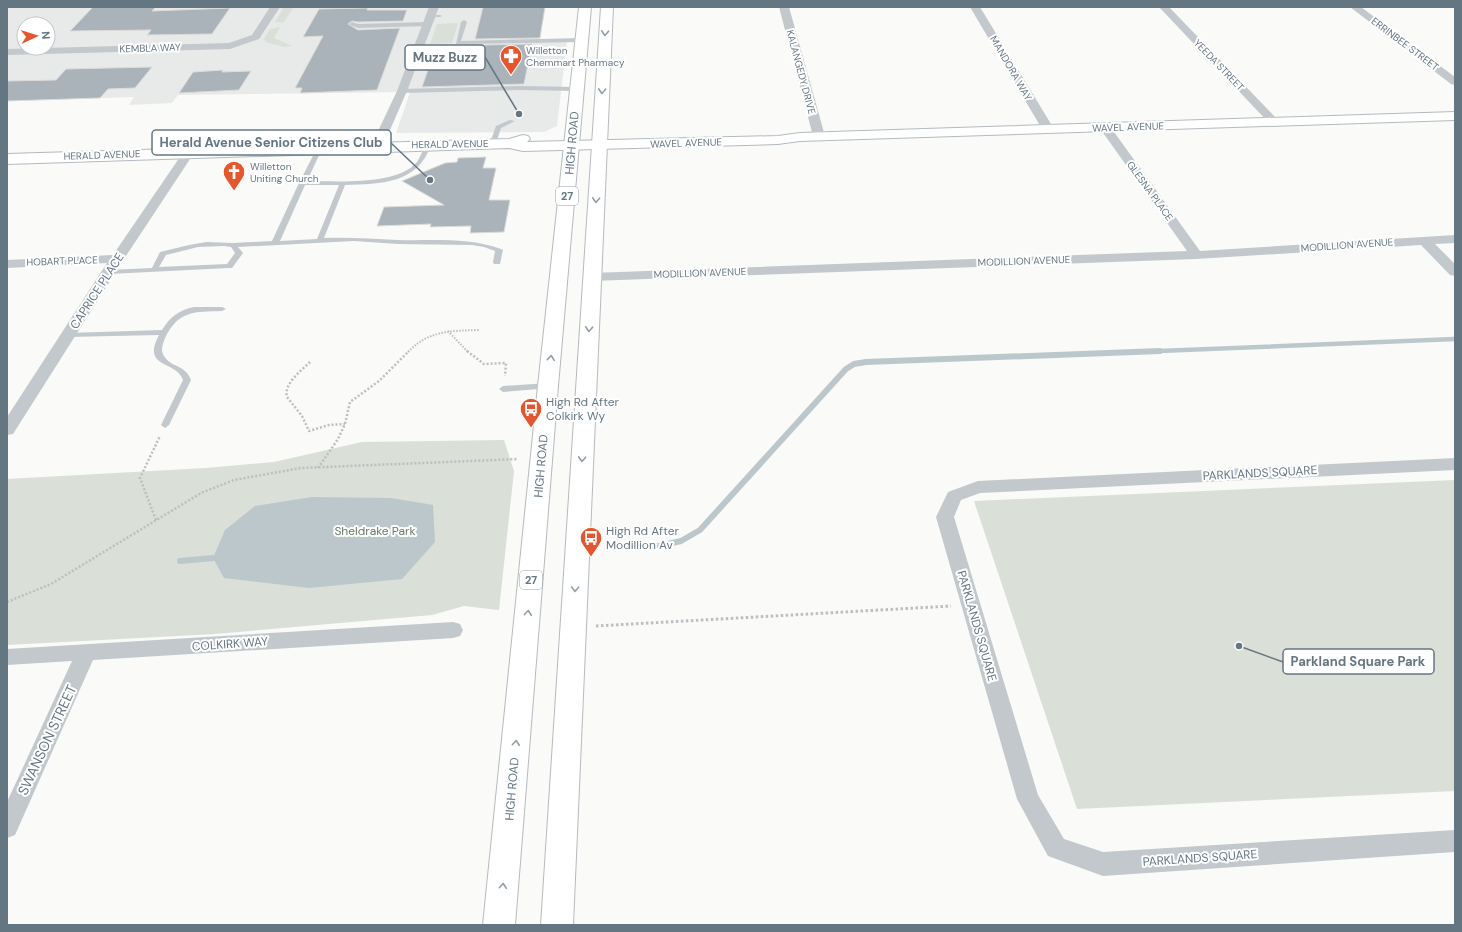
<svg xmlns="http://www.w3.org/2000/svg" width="1462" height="932" viewBox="0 0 1462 932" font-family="'DM Sans',sans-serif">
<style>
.built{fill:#e8e9e9;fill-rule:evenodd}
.green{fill:#dadfd7}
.water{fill:#bbc7cb}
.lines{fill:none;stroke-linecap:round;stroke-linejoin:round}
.stream-far1{stroke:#bbc7cb;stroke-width:4.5}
.stream{stroke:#bbc7cb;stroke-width:6}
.building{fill:#aab3b9;stroke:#dcdcda}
.secondary-casing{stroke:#b3babf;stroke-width:2}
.primary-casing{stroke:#b5babe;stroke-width:2}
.path-far2{stroke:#bbbfc2;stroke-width:2;stroke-dasharray:1.5 1.5;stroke-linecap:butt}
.path-far1{stroke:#bbbfc2;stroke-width:2.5;stroke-dasharray:2 2;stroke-linecap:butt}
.path{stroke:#bbbfc2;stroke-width:3;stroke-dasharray:2.5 2.5;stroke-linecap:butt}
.lane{fill:#c3c8cc;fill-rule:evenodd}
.street{fill:#c3c8cc;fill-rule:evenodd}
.secondary{fill:#fff;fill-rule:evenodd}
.primary{fill:#fff;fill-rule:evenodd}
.oneway{stroke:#939fa8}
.labels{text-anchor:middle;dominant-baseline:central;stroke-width:4;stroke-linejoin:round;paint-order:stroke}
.far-street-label{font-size:10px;fill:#657683;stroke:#fff}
.far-poi-label{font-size:10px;fill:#657683;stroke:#fff;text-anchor:start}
.shield{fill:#fff;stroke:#939fa8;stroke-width:1}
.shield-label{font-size:11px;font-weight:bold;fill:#657683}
.street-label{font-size:12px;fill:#657683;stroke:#fff}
.poi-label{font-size:12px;fill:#657683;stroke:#fff;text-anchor:start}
.park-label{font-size:12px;fill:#687a64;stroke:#fff}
.near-street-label{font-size:14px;fill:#657683;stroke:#fff}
.leader{fill:none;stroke:#657683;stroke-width:1.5}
.callout-dot{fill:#657683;stroke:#fff;stroke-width:1.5}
.callout{fill:#fff;stroke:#657683;stroke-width:1.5}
.callout-label{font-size:13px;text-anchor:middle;font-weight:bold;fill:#657683}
</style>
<rect width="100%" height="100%" fill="#fafaf8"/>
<path class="built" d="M7,7H545L539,42L567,41L557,126L544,132L396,133L410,92L178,95L172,103L129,105L134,97L7,101ZM24,24H48V48H24Z"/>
<path class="green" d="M284,7H294L283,23L275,22Z
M458,23L452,43L430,44L437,24Z
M280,27L274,38L292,46L283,47L266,42L264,39L270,29Z
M504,440L514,471L499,610L464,606L432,615L215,634L7,645V479L206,468L274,462L362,442Z
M1455,480V791L1077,809L974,501Z"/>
<path class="water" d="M312,497L391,498L433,505L435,542L402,579L309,588L224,578L213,558L225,530L255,506Z"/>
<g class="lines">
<path class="stream-far1" d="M1134,352L1455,339"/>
<path class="stream" d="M625,547L659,546L681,541L700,530L846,369L854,364L866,362L1160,351
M180,561L213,558"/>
</g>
<path class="building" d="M93,7H156L152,11L230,8L212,34L147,35L151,30L70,31Z
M483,7H545L540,38L475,39Z
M368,8L367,10H407L403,21L358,22L352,21L348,24L358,30L400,28L377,90L300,93L302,88H295L323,36L303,37L319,9Z
M532,44L524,84L422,87L436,46Z
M152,67L135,88L108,89L100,98L7,101V81L56,80L66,69Z
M223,70L222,72L251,71L239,90L179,93L193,72Z
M486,157L483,168H496L489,200H510L504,232L470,233L471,226L430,227L431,224L377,226L384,207L444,205L402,181L445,163L457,162L458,158Z"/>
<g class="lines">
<g class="secondary-casing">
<path id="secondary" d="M1455,112V120L800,141L778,144L523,151L509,148L7,164V154L509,139L523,135L528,136L530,139L527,142L778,136L800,133Z"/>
</g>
<g class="primary-casing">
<path id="primary" d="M579,7H591L558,386L515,925H483L538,386Z
M601,7H613L573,925H541Z"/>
</g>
<path class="path-far2" d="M448,331L468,352
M408,352C429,330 451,331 479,330"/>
<path class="path-far1" d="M467,351L484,364L506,363L505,376
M310,362C302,370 283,384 287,397L302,416L309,431L329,425L345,424
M318,468L338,439L345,424L350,402L379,381L409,351
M156,520L140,478L160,436
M7,602L51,584L201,493L234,480L301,468L518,459"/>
<path class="path" d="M596,626L951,606"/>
<path class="lane" d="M431,15H440L442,16L440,17H429V15Z
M464,20L467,22L461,41L583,38L586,40L583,42L456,44L461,22Z
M352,22L358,24L428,22L431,24L428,26L358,28L350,25L349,24Z
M521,86L577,87L580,89L577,91L521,90L402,93L399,91L402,89Z
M510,120L515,121L501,128L496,143L491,144L490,143L496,126Z
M426,143L431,144C419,184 380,184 345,185L324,238C350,237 372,239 398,240C433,241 468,237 501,249L503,250L500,264H494L493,262L495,251L484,247L472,245L398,244L354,241L238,247L243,253L232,268H229L109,274L105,272L109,270L152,268L160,252L189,245L206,242L233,243L272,241L299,183L317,148L322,149L307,181C336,181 397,186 417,162C421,156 423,149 426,143ZM305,185H339L317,239L280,241ZM224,246L231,247L235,253L227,264L159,267L166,255L198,247Z
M194,307H222L226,309L222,311C194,312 179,310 165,338C163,344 160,350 164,356C171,368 185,364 191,380L169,425L165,428L161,425L183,380C176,360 141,369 159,335L68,337L64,335L68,333L162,330C170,317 179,310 194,307Z
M548,383L551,384L552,386L551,388L503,392L499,389L503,386Z"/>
<path class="street" d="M270,7H280L259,39L230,49L7,55V49L229,43L252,35Z
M429,7H439L407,91L383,146L377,149L373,148L371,146L397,91Z
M779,7H789L825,136L823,138L819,139L813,136Z
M970,7H980L1054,129L1052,131L1048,132L1042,129Z
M1159,7H1169L1278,120L1280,122L1278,124H1270Z
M1350,7H1361L1455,77V85L1451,84Z
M1105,124L1109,125L1200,251L1455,235V243L1435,244L1455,264V276L1450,275L1421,245L1196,259L592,281L587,280L585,277L587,274L592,273L1187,251L1099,127Z
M188,149L194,153L124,259L13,434L7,435V417L107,263L7,268V260L113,255L184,151Z
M1455,458V470L980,493L961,500L954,517L1038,795L1064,839L1103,852L1455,830V852L1103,876L1048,856L1017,799L936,517L948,492L978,481Z
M453,622L460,624L463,630L460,636L453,638L93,660L15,835L7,838V802L72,661L7,665V649Z"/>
<use href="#secondary" class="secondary"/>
<use href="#primary" class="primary"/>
</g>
<defs><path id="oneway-chevron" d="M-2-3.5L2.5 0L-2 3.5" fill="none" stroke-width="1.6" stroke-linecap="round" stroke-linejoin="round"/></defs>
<g class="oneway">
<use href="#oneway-chevron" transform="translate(605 33) rotate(93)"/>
<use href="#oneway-chevron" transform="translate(602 91) rotate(93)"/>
<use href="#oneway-chevron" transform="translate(596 200) rotate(93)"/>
<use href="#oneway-chevron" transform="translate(589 329) rotate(93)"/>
<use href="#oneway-chevron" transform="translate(551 358) rotate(-84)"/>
<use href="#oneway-chevron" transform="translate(582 459) rotate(93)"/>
<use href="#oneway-chevron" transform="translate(575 589) rotate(93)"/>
<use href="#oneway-chevron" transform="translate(528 613) rotate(-85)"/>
<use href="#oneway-chevron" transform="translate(516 743) rotate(-85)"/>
<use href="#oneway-chevron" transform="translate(503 886) rotate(-85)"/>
</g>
<defs>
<g id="pharmacy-pin" transform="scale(1.15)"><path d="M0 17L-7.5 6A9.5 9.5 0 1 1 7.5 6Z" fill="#e4572e" stroke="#fff"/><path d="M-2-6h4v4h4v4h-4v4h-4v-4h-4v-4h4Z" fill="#fff"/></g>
<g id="church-pin" transform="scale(1.15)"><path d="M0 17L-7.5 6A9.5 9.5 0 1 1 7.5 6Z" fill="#e4572e" stroke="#fff"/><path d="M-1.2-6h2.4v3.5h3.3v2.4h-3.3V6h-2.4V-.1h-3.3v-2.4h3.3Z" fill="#fff"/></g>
<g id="bus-pin" transform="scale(1.15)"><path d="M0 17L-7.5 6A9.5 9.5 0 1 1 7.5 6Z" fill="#e4572e" stroke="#fff"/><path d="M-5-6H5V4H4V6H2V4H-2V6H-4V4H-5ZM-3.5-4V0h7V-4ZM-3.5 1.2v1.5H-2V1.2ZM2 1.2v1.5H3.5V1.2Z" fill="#fff"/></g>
</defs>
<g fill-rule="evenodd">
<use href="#pharmacy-pin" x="511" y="56"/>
<use href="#church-pin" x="234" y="172"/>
<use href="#bus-pin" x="531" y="409"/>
<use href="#bus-pin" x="591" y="538"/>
</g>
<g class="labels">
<g class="far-street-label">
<text transform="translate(1405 44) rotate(37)">ERRINBEE STREET</text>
<text transform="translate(150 48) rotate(-2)">KEMBLA WAY</text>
<text transform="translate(1219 65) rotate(46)">YEEDA STREET</text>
<text transform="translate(1011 68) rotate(60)">MANDORA WAY</text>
<text transform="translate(801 72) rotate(75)">KALANGEDY DRIVE</text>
<text transform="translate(1128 127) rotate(-2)">WAVEL AVENUE</text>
<text transform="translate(686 143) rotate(-2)">WAVEL AVENUE</text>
<text transform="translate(450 144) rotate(-1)">HERALD AVENUE</text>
<text transform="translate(102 155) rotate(-2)">HERALD AVENUE</text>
<text transform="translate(1150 191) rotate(54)">GLESNA PLACE</text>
<text transform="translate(1347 245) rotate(-4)">MODILLION AVENUE</text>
<text transform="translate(62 261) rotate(-2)">HOBART PLACE</text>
<text transform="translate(1024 261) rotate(-2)">MODILLION AVENUE</text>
<text transform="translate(700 273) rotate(-2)">MODILLION AVENUE</text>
</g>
<g class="far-poi-label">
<text x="526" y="50">Willetton<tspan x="526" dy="12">Chemmart Pharmacy</tspan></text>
<text x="250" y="166">Willetton<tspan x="250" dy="12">Uniting Church</tspan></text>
</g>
<g class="shield">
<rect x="556" y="187" width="22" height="18" rx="3"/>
<rect x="520" y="571" width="22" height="18" rx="3"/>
</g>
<g class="shield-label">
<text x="567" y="196">27</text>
<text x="531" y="580">27</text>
</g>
<g class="street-label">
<text transform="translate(572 143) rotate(-85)">HIGH ROAD</text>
<text transform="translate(97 291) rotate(-57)">CAPRICE PLACE</text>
<text transform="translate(541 466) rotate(-85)">HIGH ROAD</text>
<text transform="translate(1260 473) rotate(-3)">PARKLANDS SQUARE</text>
<text transform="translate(977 626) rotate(74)">PARKLANDS SQUARE</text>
<text transform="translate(230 644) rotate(-4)">COLKIRK WAY</text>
<text transform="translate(512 789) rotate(-85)">HIGH ROAD</text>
<text transform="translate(1200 858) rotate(-4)">PARKLANDS SQUARE</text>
</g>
<g class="poi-label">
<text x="546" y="402">High Rd After<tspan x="546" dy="14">Colkirk Wy</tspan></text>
<text x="606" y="531">High Rd After<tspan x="606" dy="14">Modillion Av</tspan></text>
</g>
<g class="park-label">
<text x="375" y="531">Sheldrake Park</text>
</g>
<g class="near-street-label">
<text transform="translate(47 740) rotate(-65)">SWANSON STREET</text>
</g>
</g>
<path class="leader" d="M519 114L485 57M430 180L391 143M1239 646L1283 662"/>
<g class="callout-dot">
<circle cx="519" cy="114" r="4"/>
<circle cx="430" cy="180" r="4"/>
<circle cx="1239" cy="646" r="4"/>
</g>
<g class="callout">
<rect x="405" y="45" width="80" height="25" rx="4"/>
<rect x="152" y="130" width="239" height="25" rx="4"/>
<rect x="1283" y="649" width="151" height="25" rx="4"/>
</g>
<g class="callout-label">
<text x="445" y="62">Muzz Buzz</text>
<text x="271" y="147">Herald Avenue Senior Citizens Club</text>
<text x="1358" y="666">Parkland Square Park</text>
</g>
<rect width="1462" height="932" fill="none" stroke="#657683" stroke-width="16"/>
<g transform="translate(36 36) rotate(86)"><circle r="19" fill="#ffffff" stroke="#c1c8cd"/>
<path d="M0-3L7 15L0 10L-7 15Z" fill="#e4572e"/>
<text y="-6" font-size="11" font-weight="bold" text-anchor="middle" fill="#657683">N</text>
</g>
</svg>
